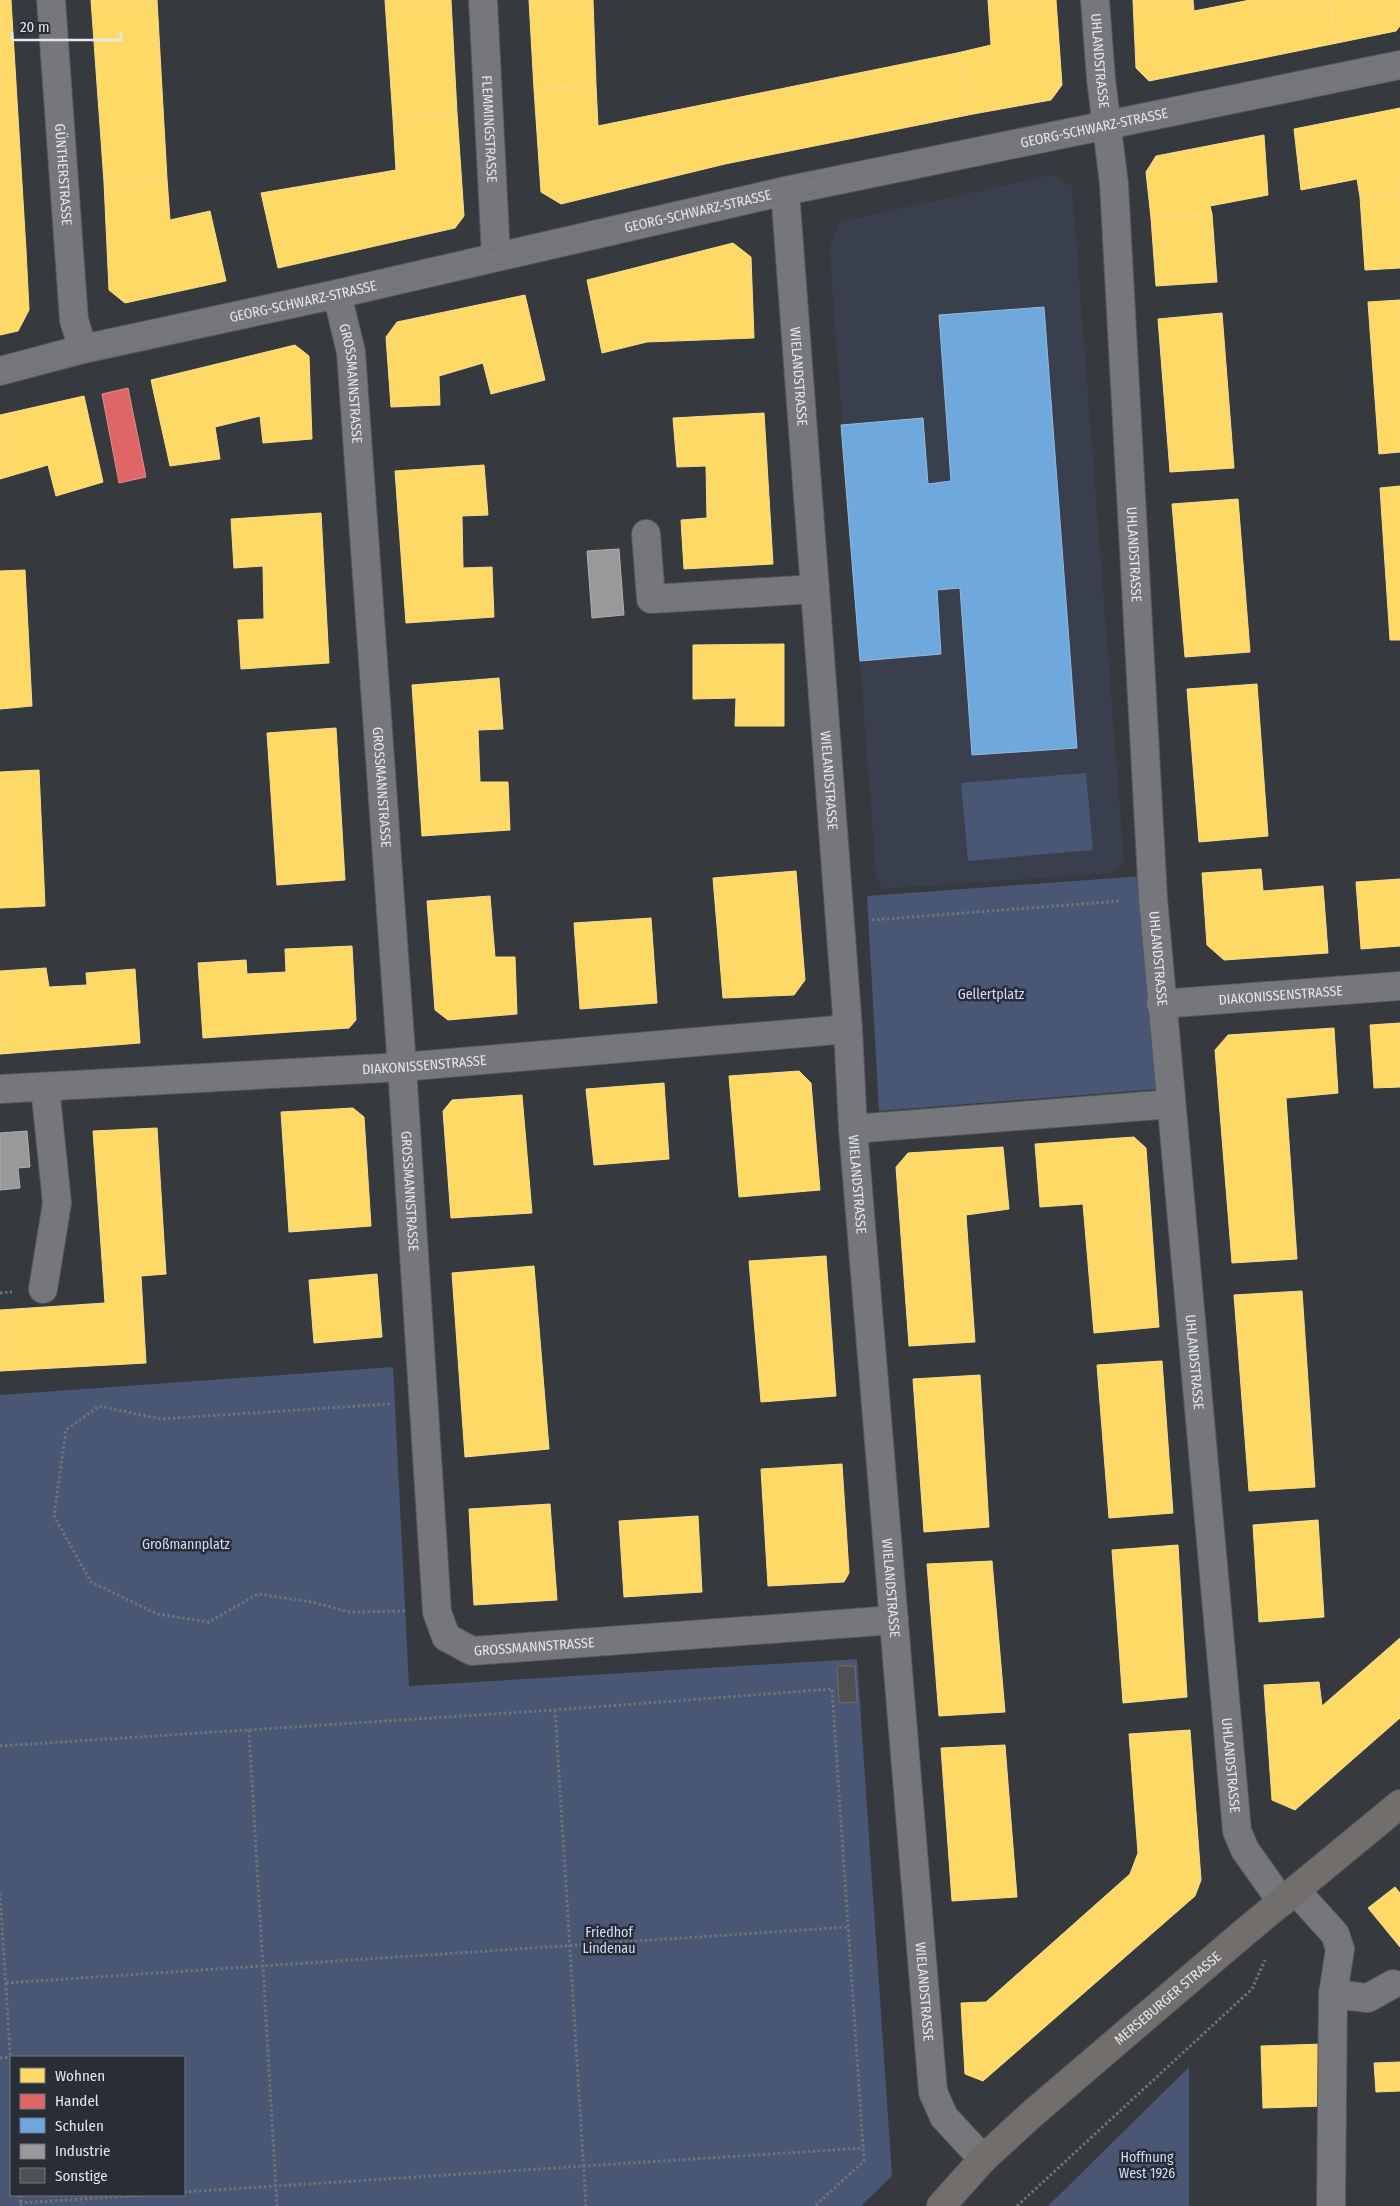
<svg xmlns="http://www.w3.org/2000/svg" width="1400" height="2206" viewBox="0 0 1400 2206" font-family="'Fira Sans Condensed',sans-serif">
<style>
.built{fill:#393f4d}
.green{fill:#495674;fill-rule:evenodd}
.homes{fill:#ffd966;stroke:#f7dd8e}
.shops{fill:#e06666;stroke:#e18c8e}
.schools{fill:#6fa8dc;stroke:#92bbe1}
.industry{fill:#999;stroke:#afb0b2}
.building{fill:#505053;stroke:#6c6c70}
.lines{fill:none;stroke-linecap:round;stroke-linejoin:round}
.minor-casing{stroke:#56585c;stroke-width:30}
.major-casing{stroke:#56585c;stroke-width:30}
.path{stroke:#707275;stroke-width:3;stroke-dasharray:2.5 2.5;stroke-linecap:butt}
.minor{stroke:#75777b;stroke-width:28}
.major{stroke:#716e6c;stroke-width:28}
.tram{stroke:#717275;stroke-width:1}
.labels{text-anchor:middle;dominant-baseline:central;stroke-width:5;stroke-linejoin:round;paint-order:stroke}
.street-label{font-size:14px;fill:#e3e6ec;stroke:#292d36}
.park-label{font-size:14px;fill:#d0ddfa;stroke:#292d36}
</style>
<rect width="100%" height="100%" fill="#36393e"/>
<path class="built" d="M1052,175L1072,186L1124,860L1113,873L883,889L876,877L829,246L840,222Z"/>
<path class="green" d="M1086,773L1093,850L968,861L961,783Z
M1143,876L1159,1089L879,1111L867,896Z
M393,1367L409,1686L857,1659L892,2176L861,2206H0V1395ZM11,2057H184V2195H11Z
M1189,2067V2206H1048Z"/>
<path class="homes" d="M0,0H11L26,250L0,252Z
M91,0H157L167,179L104,182Z
M385,0H451L457,113L393,119Z
M529,0H593L596,85L534,89Z
M988,0H1056L1062,85L1051,100L973,114L957,53L991,45Z
M1133,0H1193L1194,11L1250,0H1329L1337,43L1149,81L1136,68Z
M1329,0H1400V26L1396,31L1337,43Z
M957,53L973,114L725,164L561,204L541,192L534,89L596,85L598,126Z
M1400,108V194L1360,197L1357,179L1301,190L1294,129Z
M457,113L464,216L455,228L278,268L261,193L396,170L393,119Z
M1264,135L1268,195L1210,206L1212,214L1151,218L1146,172L1156,156Z
M167,179L170,220L210,211L226,281L125,303L109,290L104,182Z
M1400,194V268L1365,270L1360,197Z
M1212,214L1217,282L1156,286L1151,218Z
M733,243L751,257L754,338L647,342L602,353L587,280Z
M26,250L29,310L18,331L0,335V252Z
M525,295L545,380L491,394L483,363L439,376L440,405L391,407L386,337L397,322Z
M1400,300V452L1379,454L1368,302Z
M1222,313L1234,468L1170,472L1158,319Z
M295,345L309,356L312,439L263,443L260,416L215,427L220,459L170,466L151,380Z
M84,396L103,482L56,496L48,465L0,479V415Z
M764,413L773,564L684,569L681,520L707,518L706,466L677,467L673,418Z
M484,465L488,515L462,516L463,568L492,567L494,617L406,623L395,471Z
M1400,486V640H1390L1380,488Z
M1238,499L1250,652L1185,657L1172,504Z
M321,513L329,663L241,669L238,620L264,619L263,566L234,568L231,519Z
M25,570L32,706L0,709V571Z
M784,644V726H735L736,698L693,699V645Z
M499,678L503,729L478,730L480,782H508L510,830L422,836L412,685Z
M1257,684L1268,836L1199,842L1187,689Z
M336,728L345,880L277,885L267,733Z
M39,770L45,906L0,908V772Z
M1261,869L1263,891L1323,886L1328,953L1224,960L1207,945L1202,873Z
M796,871L805,980L794,995L723,998L713,878Z
M1400,879V946L1361,949L1356,882Z
M490,896L495,957H515L517,1014L448,1020L435,1010L427,901Z
M651,918L657,1003L580,1009L574,923Z
M352,946L356,1020L349,1028L203,1038L198,963L246,960L247,974L286,972L285,949Z
M46,968L49,987L87,985L86,973L135,969L140,1043L0,1054V971Z
M1400,1023V1087L1374,1088L1370,1025Z
M1334,1028L1338,1093L1286,1098L1297,1259L1232,1263L1215,1050L1228,1035Z
M799,1071L811,1083L820,1190L739,1197L729,1076Z
M664,1083L669,1159L594,1165L586,1089Z
M522,1095L532,1213L451,1218L443,1111L452,1100Z
M353,1108L364,1117L371,1226L289,1232L281,1112Z
M157,1128L166,1274L141,1276L146,1363L0,1371V1310L105,1303L93,1131Z
M1134,1137L1146,1148L1159,1327L1094,1333L1083,1204L1040,1207L1035,1144Z
M1003,1147L1009,1209L966,1215L975,1342L909,1346L896,1167L908,1153Z
M826,1256L836,1396L761,1402L749,1261Z
M534,1266L549,1449L465,1457L452,1273Z
M377,1274L382,1337L314,1343L309,1280Z
M1302,1291L1315,1487L1249,1491L1234,1295Z
M1162,1361L1173,1513L1109,1518L1097,1365Z
M980,1375L989,1527L924,1532L913,1379Z
M842,1464L849,1573L844,1582L768,1586L761,1469Z
M550,1504L557,1600L474,1605L469,1509Z
M698,1516L702,1592L624,1597L619,1521Z
M1318,1520L1324,1617L1259,1622L1253,1525Z
M1178,1545L1187,1697L1123,1703L1112,1550Z
M992,1561L1005,1712L939,1716L927,1564Z
M1400,1638V1718L1295,1810L1272,1800L1264,1685L1319,1682L1322,1706Z
M1190,1730L1201,1880L1195,1896L983,2081L965,2074L961,2003L986,2002L1130,1874L1138,1853L1129,1734Z
M1005,1745L1017,1897L952,1901L941,1748Z
M1395,1887L1400,1893V1947L1368,1908Z
M1323,2044L1325,2106L1263,2108L1261,2046Z
M1400,2062V2091L1376,2092L1374,2063Z"/>
<path class="shops" d="M128,388L146,477L119,483L102,394Z"/>
<path class="schools" d="M1044,307L1077,748L972,755L960,588L937,590L941,654L860,661L841,425L923,418L928,484L951,481L939,315Z"/>
<path class="industry" d="M619,549L624,615L592,618L587,551Z
M27,1131L30,1167L18,1168L20,1188L0,1190V1133Z"/>
<path class="building" d="M837,1666H855L857,1702L839,1703Z"/>
<g class="lines">
<g class="minor-casing">
<g id="minor">
<path id="s1" d="M51,0L74,320L83,349"/>
<path id="s2" d="M483,0L496,256"/>
<path id="s3" d="M1095,0L1101,79L1114,184L1153,898L1237,1831L1245,1850L1282,1902"/>
<path id="s4" d="M785,191L848,1029L853,1129L933,2092L944,2117L983,2159"/>
<path id="s5" d="M337,294L351,352L402,1067L437,1612L446,1637L472,1651L894,1620"/>
<path id="s6" d="M0,371L83,349L337,294L785,191L1400,65"/>
<path d="M646,534L651,599L815,589"/>
<path id="s7" d="M1161,1004L1400,986"/>
<path id="s8" d="M0,1089L402,1067L848,1029"/>
<path d="M853,1129L1171,1104"/>
<path d="M43,1289L57,1203L45,1087"/>
<path d="M1296,1891L1335,1934L1340,1949L1333,1994L1331,2206"/>
<path d="M1333,1994L1368,1998L1393,1984"/>
</g>
</g>
<g class="major-casing">
<g id="major">
<path id="s9" d="M941,2206L983,2159L1032,2114L1246,1931L1400,1804"/>
</g>
</g>
<path class="path" d="M872,920L1120,901
M0,1293L12,1292
M390,1404L160,1419L99,1406L66,1430L54,1516L91,1582L157,1614L209,1622L258,1594L312,1602L349,1612L405,1611
M555,1710L586,2206
M249,1730L277,2206
M0,1746L555,1710L832,1689L864,2161L815,2206
M0,1893L11,2068
M6,1983L848,1927
M0,2058L11,2057
M184,2192L863,2148
M20,2195L21,2206
M20,2203L145,2195
M1017,2206L1252,1989L1265,1960"/>
<use href="#minor" class="minor"/>
<use href="#major" class="major"/>
<path class="tram" d="M0,361L770,186L1400,56
M0,382L761,203L1400,78"/>
</g>
<g class="labels">
<g class="street-label">
<text stroke="none"><textPath href="#s3" startOffset="61">UHLANDSTRASSE</textPath></text>
<text stroke="none"><textPath href="#s2" startOffset="129">FLEMMINGSTRASSE</textPath></text>
<text stroke="none"><textPath href="#s6" startOffset="1121">GEORG-SCHWARZ-STRASSE</textPath></text>
<text stroke="none"><textPath href="#s1" startOffset="175">GÜNTHERSTRASSE</textPath></text>
<text stroke="none"><textPath href="#s6" startOffset="716">GEORG-SCHWARZ-STRASSE</textPath></text>
<text stroke="none"><textPath href="#s6" startOffset="311">GEORG-SCHWARZ-STRASSE</textPath></text>
<text stroke="none"><textPath href="#s4" startOffset="186">WIELANDSTRASSE</textPath></text>
<text stroke="none"><textPath href="#s5" startOffset="91">GROSSMANNSTRASSE</textPath></text>
<text stroke="none"><textPath href="#s3" startOffset="556">UHLANDSTRASSE</textPath></text>
<text stroke="none"><textPath href="#s4" startOffset="591">WIELANDSTRASSE</textPath></text>
<text stroke="none"><textPath href="#s5" startOffset="496">GROSSMANNSTRASSE</textPath></text>
<text stroke="none"><textPath href="#s3" startOffset="961">UHLANDSTRASSE</textPath></text>
<text stroke="none"><textPath href="#s7" startOffset="120">DIAKONISSENSTRASSE</textPath></text>
<text stroke="none"><textPath href="#s8" startOffset="425">DIAKONISSENSTRASSE</textPath></text>
<text stroke="none"><textPath href="#s4" startOffset="996">WIELANDSTRASSE</textPath></text>
<text stroke="none"><textPath href="#s5" startOffset="901">GROSSMANNSTRASSE</textPath></text>
<text stroke="none"><textPath href="#s3" startOffset="1366">UHLANDSTRASSE</textPath></text>
<text stroke="none"><textPath href="#s4" startOffset="1401">WIELANDSTRASSE</textPath></text>
<text stroke="none"><textPath href="#s5" startOffset="1441">GROSSMANNSTRASSE</textPath></text>
<text stroke="none"><textPath href="#s3" startOffset="1771">UHLANDSTRASSE</textPath></text>
<text stroke="none"><textPath href="#s4" startOffset="1806">WIELANDSTRASSE</textPath></text>
<text stroke="none"><textPath href="#s9" startOffset="308">MERSEBURGER STRASSE</textPath></text>
</g>
<g class="park-label">
<text x="991" y="994">Gellertplatz</text>
<text x="186" y="1544">Großmannplatz</text>
<text x="609" y="1932">Friedhof<tspan x="609" dy="16">Lindenau</tspan></text>
<text x="1147" y="2157">Hoffnung<tspan x="1147" dy="16">West 1926</tspan></text>
</g>
</g>
<rect x="10" y="2056" width="175" height="140" fill="#292d36" stroke="#73777f"/>
<rect x="20" y="2068" width="25" height="15" fill="#ffd966" stroke="#73777f"/>
<text x="55" y="2081" font-size="15" fill="#e3e6ec">Wohnen</text>
<rect x="20" y="2094" width="25" height="15" fill="#e06666" stroke="#73777f"/>
<text x="55" y="2106" font-size="15" fill="#e3e6ec">Handel</text>
<rect x="20" y="2118" width="25" height="15" fill="#6fa8dc" stroke="#73777f"/>
<text x="55" y="2131" font-size="15" fill="#e3e6ec">Schulen</text>
<rect x="20" y="2144" width="25" height="15" fill="#999999" stroke="#73777f"/>
<text x="55" y="2156" font-size="15" fill="#e3e6ec">Industrie</text>
<rect x="20" y="2168" width="25" height="15" fill="#505053" stroke="#73777f"/>
<text x="55" y="2181" font-size="15" fill="#e3e6ec">Sonstige</text>
<path d="M12 32v8h109v-8" fill="none" stroke="#e3e6ec" stroke-width="2.5"/>
<text x="20" y="32" font-size="15" fill="#e3e6ec" stroke="#292d36" stroke-width="4" paint-order="stroke">20 m</text>
</svg>
